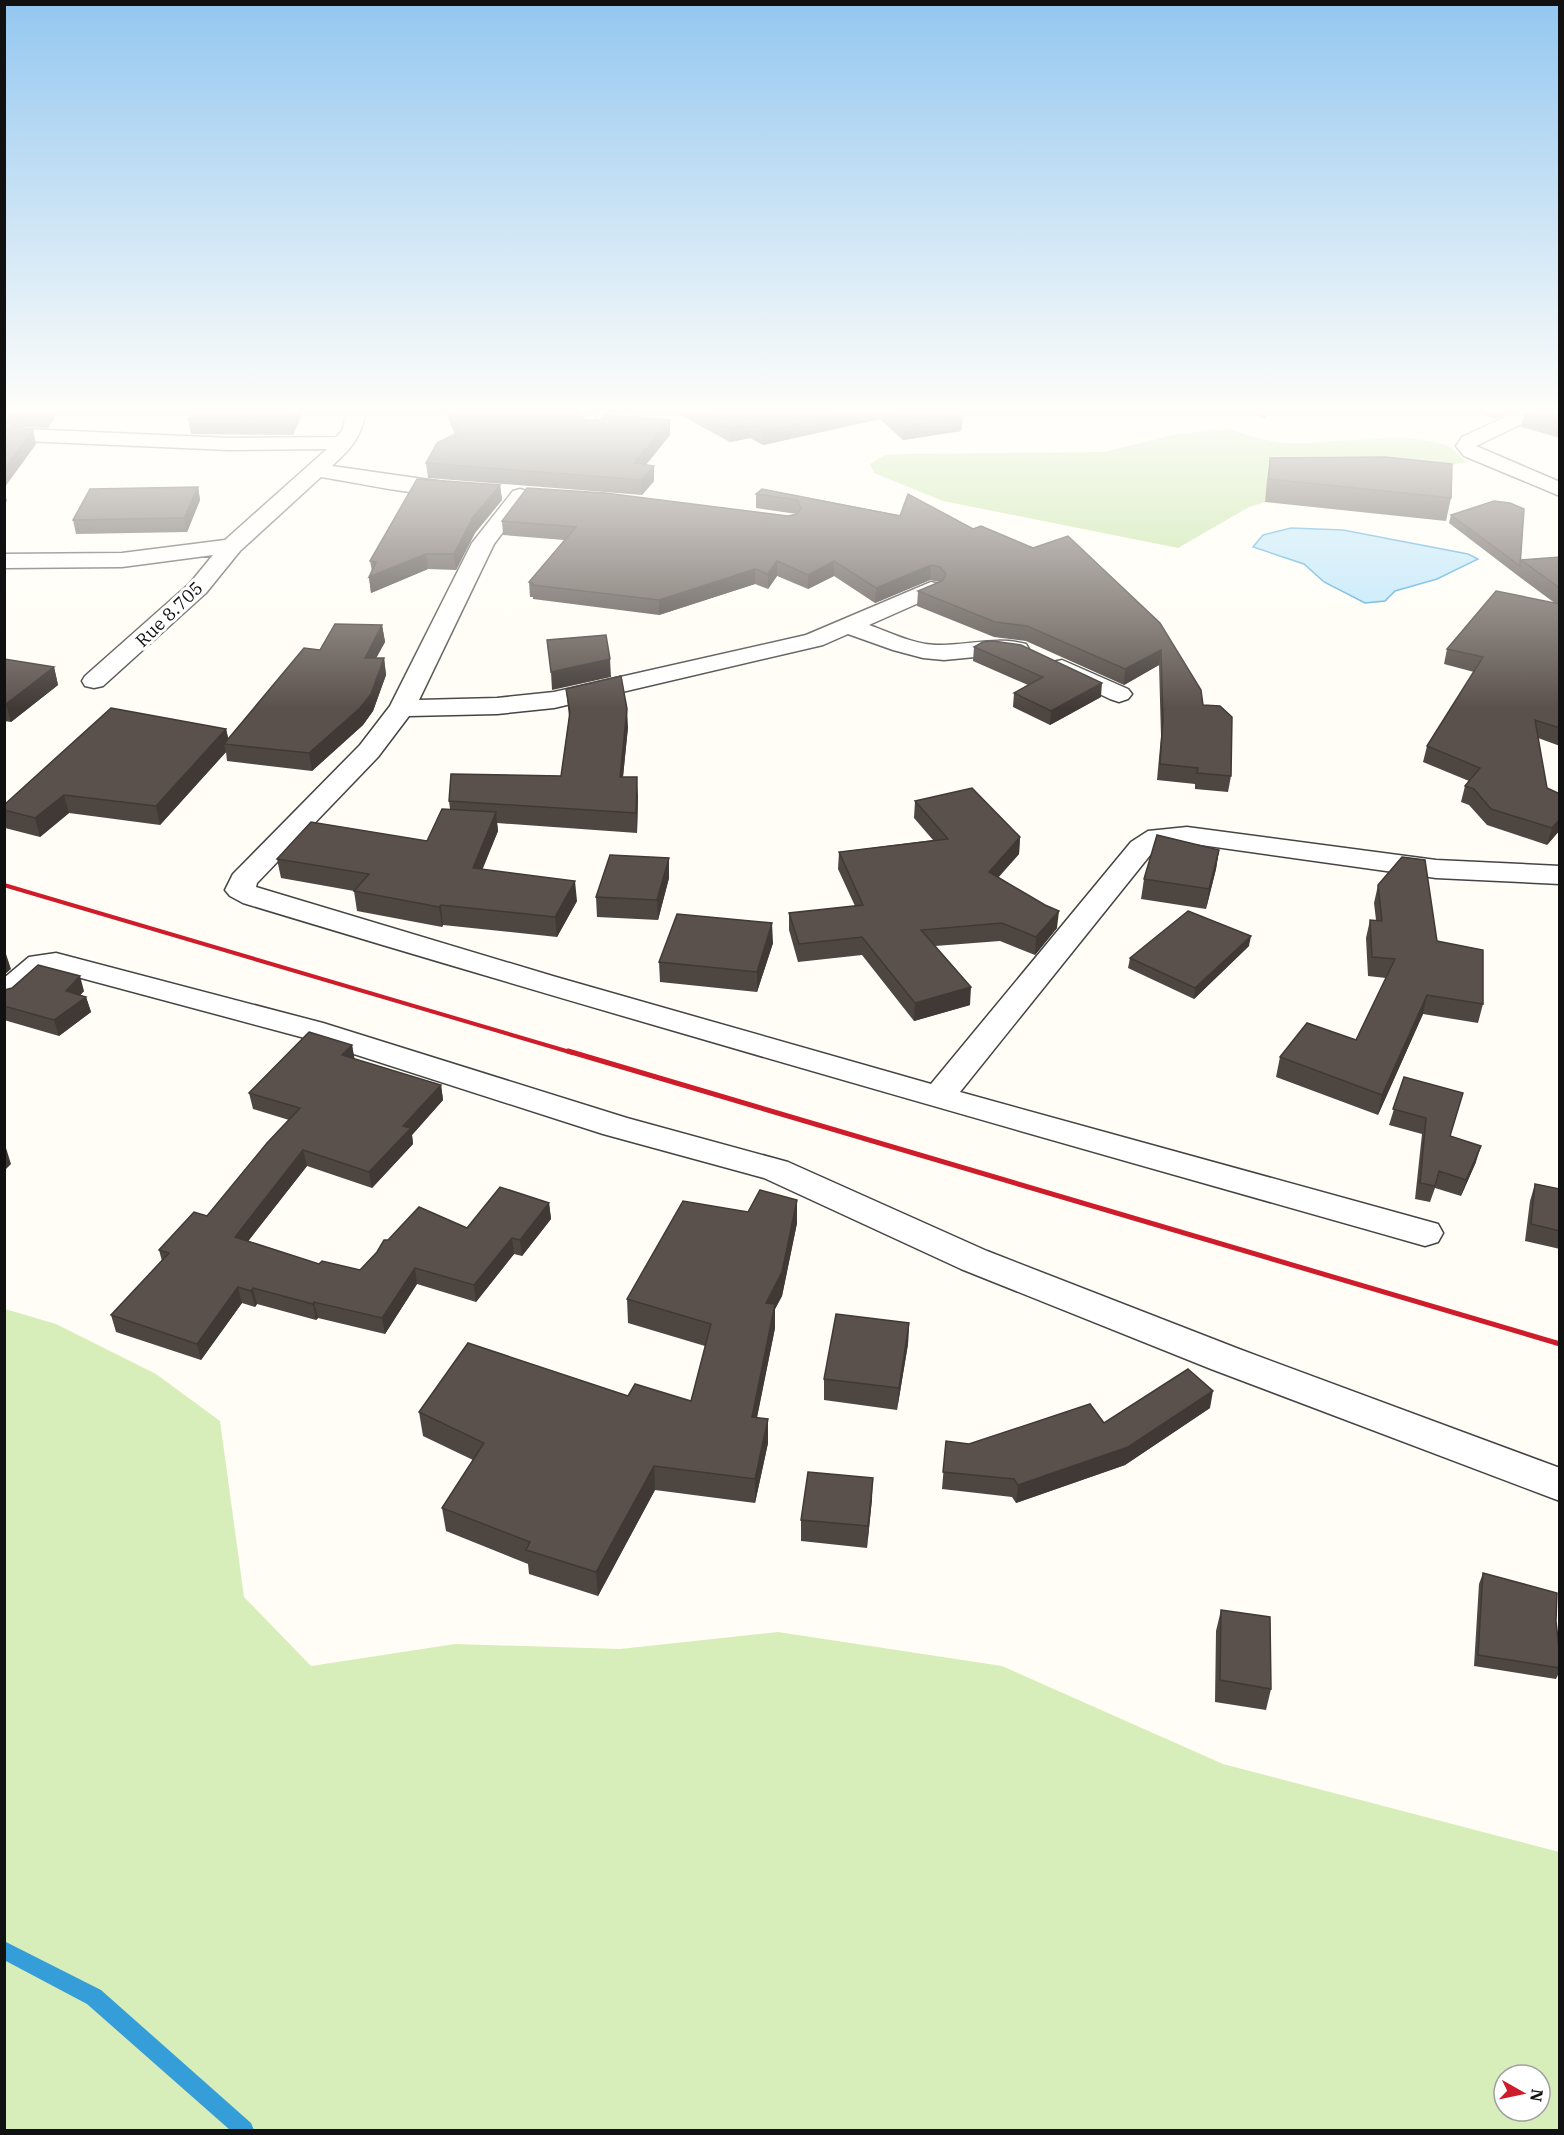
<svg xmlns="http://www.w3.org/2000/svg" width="1564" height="2135" font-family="'IBM Plex Serif',serif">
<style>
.green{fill:#d7eeba;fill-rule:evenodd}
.forest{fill:#bbe098}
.water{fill:#b5e3fb;stroke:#359dd8;stroke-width:1.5}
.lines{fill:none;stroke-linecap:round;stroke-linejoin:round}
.stream{fill:#359dd8;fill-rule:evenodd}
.minor-casing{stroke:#444;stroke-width:3}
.minor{fill:#fff;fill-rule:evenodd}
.rail-far1{stroke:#ce1c2b;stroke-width:4}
.rail{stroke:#ce1c2b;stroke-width:5}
.wall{fill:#4e4641}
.shaded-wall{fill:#403935}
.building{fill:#5b514c;stroke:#403935;stroke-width:1.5}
.labels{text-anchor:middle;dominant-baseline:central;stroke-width:6;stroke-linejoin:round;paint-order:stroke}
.far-street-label{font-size:18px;fill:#111;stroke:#fff}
</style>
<rect width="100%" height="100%" fill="#fffdf5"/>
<path class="green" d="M 5,1309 L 56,1324 L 156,1374 L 220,1421 L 244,1597 L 311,1666 L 455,1644 L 620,1649 L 778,1632 L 1002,1666 L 1223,1764 L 1559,1852 L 1559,2130 L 5,2130 ZM 1504,2075 L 1540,2075 L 1540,2111 L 1504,2111 Z"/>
<path class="forest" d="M 1227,429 C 1247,435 1268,442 1289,443 C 1332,444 1407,431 1446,445 C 1453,448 1461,457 1467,462 L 1284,496 L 1249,507 L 1178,548 L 943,501 L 874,473 L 870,464 L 885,455 L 908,454 L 1104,452 L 1177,434 Z"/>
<path class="water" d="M 1291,528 L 1343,530 L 1468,554 L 1478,559 L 1437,579 L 1395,591 L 1385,601 L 1365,603 L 1324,582 L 1304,564 L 1253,547 L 1263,535 Z"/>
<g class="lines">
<path class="stream" d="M 4,1941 L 101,1990 L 251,2123 L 254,2130 L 230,2130 L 87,2004 L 4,1960 Z"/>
<g class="minor-casing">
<path id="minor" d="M 346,410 L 366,410 C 362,436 351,449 332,466 L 465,485 L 469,489 L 465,493 C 435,501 355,482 321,477 L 240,551 L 206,593 L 103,686 L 94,688 L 85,686 L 82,681 L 85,676 L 190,583 L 213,555 L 122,567 L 4,568 L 4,554 L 122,553 L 225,540 L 327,449 L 229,450 L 25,441 L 18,439 L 15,435 L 18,431 L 25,429 L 229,438 L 337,437 L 343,429 Z
M 576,410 L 596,410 L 592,415 L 604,428 L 601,432 L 587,432 L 572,416 Z
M 1520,410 L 1545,410 L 1542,414 L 1476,446 L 1560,482 L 1560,496 L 1464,456 L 1456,446 L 1462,437 Z
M 520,489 L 527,491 L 531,495 L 494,544 L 419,700 L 497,698 L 554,692 L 806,635 L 931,582 L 939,584 L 943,589 L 939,594 L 869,625 C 891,633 913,644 936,645 C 966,646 996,636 1026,644 L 1029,649 L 1026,654 L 1017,656 L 996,655 L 944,660 L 923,658 L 893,650 L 848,634 L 823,645 L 554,708 L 497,714 L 409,716 L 378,757 L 257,883 L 256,887 L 556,977 L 931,1084 L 1131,842 L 1148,831 L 1187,827 L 1436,860 L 1560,866 L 1560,884 L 1436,878 L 1187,843 L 1165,845 L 1151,854 L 960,1092 L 1438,1224 L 1443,1233 L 1438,1242 L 1425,1246 C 1030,1134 636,1022 243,903 L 230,896 L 225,890 L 233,874 L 360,745 L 390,706 L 472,543 L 513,491 Z
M 1062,660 L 1128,689 L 1132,694 L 1128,699 L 1119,702 L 1110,699 L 1053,672 L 1050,667 L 1053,662 Z
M 56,953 L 323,1023 L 627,1118 L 788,1162 L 987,1251 L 1239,1349 L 1560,1468 L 1560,1501 L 1211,1369 L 961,1269 L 764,1178 L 603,1134 L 301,1037 L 55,971 L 49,972 L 15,1002 L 4,1004 L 4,978 L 29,957 Z"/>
</g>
<use href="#minor" class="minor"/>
<path class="rail-far1" d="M 4,885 L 573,1053"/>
<path class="rail" d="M 568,1051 L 1560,1344"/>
</g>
<path class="wall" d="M 4,410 L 60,410 L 48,428 L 24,427 L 20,428 L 36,444 L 4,488 Z
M 304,410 L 293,435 L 191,434 L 188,419 Z
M 444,410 L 568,410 L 586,420 L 670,420 L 670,435 L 646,465 L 654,481 L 642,495 L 428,478 L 426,463 L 455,434 Z
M 671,410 L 964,410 L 961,431 L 903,440 L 880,419 L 763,445 L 750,438 L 730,442 Z
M 1247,410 L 1269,410 L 1265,419 Z
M 1470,410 L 1515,410 L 1495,419 L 1470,411 Z
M 1560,410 L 1560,438 L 1521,427 L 1524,413 Z
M 1270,458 L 1451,498 L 1446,521 L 1265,502 L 1267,480 Z
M 500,485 L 502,500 L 475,533 L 456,570 L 428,569 L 371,593 L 369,577 L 372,571 L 370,561 Z
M 198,487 L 200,500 L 187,532 L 76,534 L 73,520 Z
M 762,489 L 973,529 L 1033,548 L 1068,536 L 1203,705 L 1231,776 L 1228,792 L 1195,789 L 1195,784 L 1157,780 L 1161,736 L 1159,665 L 1124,685 L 1026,641 L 994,637 L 917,606 L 918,591 L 939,582 L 930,580 L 875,603 L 834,576 L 808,589 L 777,576 L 768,589 L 755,584 L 659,615 L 533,599 L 533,597 L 530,597 L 529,582 L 564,540 L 503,535 L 502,521 L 788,516 L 797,514 L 756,508 L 756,494 Z
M 1451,515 L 1520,566 L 1517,575 L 1449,523 Z
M 1560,557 L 1560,746 L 1538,738 L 1547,788 L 1560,794 L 1560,830 L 1547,845 L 1487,825 L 1469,805 L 1461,802 L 1465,786 L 1469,781 L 1423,762 L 1427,746 L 1474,672 L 1444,664 L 1447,649 L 1556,604 L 1517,575 L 1521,560 Z
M 382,625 L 385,642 L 376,658 L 384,658 L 386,675 L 373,711 L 363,725 L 312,771 L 227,761 L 226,752 L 160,825 L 69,813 L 40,837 L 5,828 L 4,805 L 226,729 L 228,739 L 320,650 Z
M 974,647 L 1101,697 L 1050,725 L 1013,707 L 1014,693 L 1028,685 L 973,661 Z
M 4,659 L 54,667 L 58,685 L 11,722 L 4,721 Z
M 566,689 L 628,727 L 623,777 L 638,796 L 637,833 L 497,823 L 498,831 L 482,869 L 577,901 L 557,937 L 443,925 L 442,927 L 357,911 L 354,891 L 281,878 L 277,859 L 427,841 L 450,809 L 449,801 L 561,776 L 569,717 Z
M 915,801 L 1020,837 L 1019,854 L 998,878 L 1057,928 L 1035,955 L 1000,941 L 935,946 L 970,1005 L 914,1021 L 862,955 L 798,962 L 789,930 L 789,913 L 855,906 L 838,869 L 839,852 L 933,840 L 914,818 Z
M 1219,850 L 1216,869 L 1206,909 L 1141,899 L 1144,879 Z
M 669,858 L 669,878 L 658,920 L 597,917 L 596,897 Z
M 1378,885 L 1437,941 L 1483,1004 L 1478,1023 L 1423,1014 L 1378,1115 L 1276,1077 L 1280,1057 L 1356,1040 L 1386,978 L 1368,976 L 1366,938 L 1370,920 L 1376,920 L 1374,903 Z
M 773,943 L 757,992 L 660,982 L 659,962 Z
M 1249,946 L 1194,999 L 1128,968 L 1130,958 Z
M 4,990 L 84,991 L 80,995 L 86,997 L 91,1012 L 59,1036 L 4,1020 Z
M 352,1045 L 354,1059 L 441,1085 L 443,1100 L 412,1135 L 413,1144 L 372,1188 L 307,1166 L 248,1241 L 319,1264 L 360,1270 L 388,1240 L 467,1228 L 549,1203 L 551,1219 L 522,1256 L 514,1254 L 476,1302 L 417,1284 L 385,1334 L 318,1318 L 316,1320 L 257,1304 L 255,1307 L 242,1303 L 201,1360 L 116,1332 L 111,1315 L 162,1261 L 159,1250 L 207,1216 L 289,1120 L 253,1109 L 249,1093 Z
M 1404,1077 L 1450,1137 L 1476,1162 L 1461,1196 L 1435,1188 L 1430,1202 L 1415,1199 L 1422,1134 L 1389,1125 Z
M 1535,1184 L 1560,1189 L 1560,1249 L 1525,1241 L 1530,1201 Z
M 797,1200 L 797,1223 L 782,1296 L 775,1309 L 775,1328 L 757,1418 L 768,1443 L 755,1503 L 655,1490 L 598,1596 L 529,1574 L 528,1564 L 446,1531 L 442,1508 L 473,1460 L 423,1436 L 419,1412 L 628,1396 L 691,1401 L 705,1346 L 628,1323 L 627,1299 L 748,1212 Z
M 909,1323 L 908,1344 L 897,1410 L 824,1400 L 824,1379 Z
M 1210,1408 L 1125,1465 L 1016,1503 L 1012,1497 L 942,1489 L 946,1441 L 969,1444 Z
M 872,1499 L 867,1548 L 801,1541 L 801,1520 Z
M 1483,1573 L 1556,1621 L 1560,1657 L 1560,1671 L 1556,1679 L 1474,1666 L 1479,1584 Z
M 1221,1610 L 1271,1689 L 1266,1710 L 1215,1702 L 1216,1631 Z"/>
<path class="shaded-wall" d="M 47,410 L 60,410 L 48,428 L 44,414 Z
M 295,410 L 304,410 L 293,435 L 291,420 Z
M 860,410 L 880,410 L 880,419 L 763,445 L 763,431 Z
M 964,410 L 961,431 L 903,440 L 904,426 Z
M 1266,410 L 1269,410 L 1265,419 Z
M 1497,410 L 1515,410 L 1495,419 Z
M 21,413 L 24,427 L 17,429 L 13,434 L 10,420 L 14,415 Z
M 670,420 L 670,435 L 635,478 L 634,463 Z
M 750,424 L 750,438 L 730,442 L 730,428 Z
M 33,430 L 36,444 L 4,488 L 4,469 Z
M 654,466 L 654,481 L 642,495 L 641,480 Z
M 500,485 L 502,500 L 475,533 L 456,570 L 454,554 L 473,517 Z
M 198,487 L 200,500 L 187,532 L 184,518 Z
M 4,492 L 7,501 L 4,505 Z
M 426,554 L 428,569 L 371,593 L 369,577 Z
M 777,561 L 777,576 L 768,589 L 768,574 Z
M 834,561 L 834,576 L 808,589 L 808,575 Z
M 931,565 L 930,580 L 875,603 L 876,588 Z
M 755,569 L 755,584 L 659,615 L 659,600 Z
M 382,625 L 385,642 L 367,675 L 365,658 Z
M 1161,650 L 1159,665 L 1124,685 L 1125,669 Z
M 384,658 L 386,675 L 373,711 L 363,725 L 312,771 L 309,753 Z
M 610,659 L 611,677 L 552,690 L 551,672 Z
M 54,667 L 58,685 L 11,722 L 6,704 Z
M 1102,683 L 1101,697 L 1050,725 L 1051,711 Z
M 627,709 L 628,727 L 621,796 L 620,777 Z
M 226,729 L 230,745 L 224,744 L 226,752 L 160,825 L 156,806 Z
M 637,777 L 638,796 L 637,833 L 636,813 Z
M 64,795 L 69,813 L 40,837 L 35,818 Z
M 496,812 L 498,831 L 475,888 L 473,868 Z
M 1560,819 L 1560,830 L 1547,845 L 1552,828 Z
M 1020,837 L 1019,854 L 987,889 L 989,872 Z
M 1219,850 L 1216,869 L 1206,909 L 1209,889 Z
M 669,858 L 669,878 L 658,920 L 657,900 Z
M 575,881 L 577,901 L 557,937 L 555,917 Z
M 441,905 L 443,925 L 442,927 L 439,907 Z
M 1059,911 L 1057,928 L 1035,955 L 1036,937 Z
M 772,923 L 773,943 L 757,992 L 757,972 Z
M 1251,936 L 1249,946 L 1194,999 L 1195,988 Z
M 6,954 L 11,969 L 4,975 L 4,956 Z
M 80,976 L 84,991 L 70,1007 L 66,991 Z
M 971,987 L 970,1005 L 914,1021 L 915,1003 Z
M 1427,995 L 1423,1014 L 1378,1115 L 1382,1095 Z
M 86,997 L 91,1012 L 59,1036 L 54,1020 Z
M 352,1045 L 355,1061 L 342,1055 Z
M 441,1085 L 443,1100 L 412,1135 L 413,1144 L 372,1188 L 369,1172 L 403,1126 Z
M 1481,1146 L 1476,1162 L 1461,1196 L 1466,1180 Z
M 6,1148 L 11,1164 L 4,1171 L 4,1149 Z
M 303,1150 L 307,1166 L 239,1253 L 235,1237 Z
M 797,1200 L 797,1223 L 782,1296 L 775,1309 L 775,1328 L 752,1441 L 752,1417 L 766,1303 Z
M 549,1203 L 551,1219 L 522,1256 L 520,1240 Z
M 512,1238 L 514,1254 L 476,1302 L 474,1285 Z
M 415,1268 L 417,1284 L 385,1334 L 382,1318 Z
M 238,1287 L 242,1303 L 201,1360 L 197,1344 Z
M 253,1288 L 257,1304 L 255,1307 L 251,1291 Z
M 314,1302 L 318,1318 L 316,1320 L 313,1304 Z
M 909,1323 L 908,1344 L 897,1410 L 899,1388 Z
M 1213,1391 L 1210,1408 L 1125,1465 L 1016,1503 L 1018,1485 Z
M 768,1419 L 768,1443 L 755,1503 L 755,1479 Z
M 654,1466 L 655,1490 L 598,1596 L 596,1572 Z
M 873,1478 L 872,1499 L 867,1548 L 868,1526 Z"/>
<path class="building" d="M 4,410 L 47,410 L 44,414 L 21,413 L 14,415 L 10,420 L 14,427 L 33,430 L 4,469 Z
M 198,410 L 295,410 L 291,420 L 188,419 Z
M 448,410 L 568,410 L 577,411 L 586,420 L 600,420 L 605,414 L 670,420 L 634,463 L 654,466 L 641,480 L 426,463 L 437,443 L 459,432 Z
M 697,410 L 860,410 L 763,431 L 750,424 L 730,428 Z
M 886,410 L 963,410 L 962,417 L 904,426 Z
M 1531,410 L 1560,410 L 1560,424 L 1524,413 Z
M 1385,457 L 1452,464 L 1451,498 L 1269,479 L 1270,458 Z
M 417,479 L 500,485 L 473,517 L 454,554 L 426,554 L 369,577 L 376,562 L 370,561 Z
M 198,487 L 184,518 L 73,520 L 90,489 Z
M 527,488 L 605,493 L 788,516 L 797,514 L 801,508 L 797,500 L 756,494 L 762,489 L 900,516 L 908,494 L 973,529 L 981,526 L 1033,548 L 1068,536 L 1160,623 L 1201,690 L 1203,705 L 1220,706 L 1232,717 L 1231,776 L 1197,773 L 1198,768 L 1160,764 L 1163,720 L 1161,650 L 1125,669 L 1027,626 L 995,622 L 918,591 L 942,581 L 946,574 L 940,567 L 931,565 L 876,588 L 834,561 L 808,575 L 777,561 L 768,574 L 755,569 L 659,600 L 532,585 L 533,583 L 529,582 L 576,527 L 502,521 Z
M 1494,501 L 1510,503 L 1524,509 L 1520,566 L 1451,515 Z
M 1560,557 L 1560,588 L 1521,560 Z
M 1496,591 L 1560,604 L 1560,728 L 1535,720 L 1547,788 L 1560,794 L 1560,819 L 1552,828 L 1491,809 L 1474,789 L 1465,786 L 1480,768 L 1427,746 L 1483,657 L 1447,649 Z
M 335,624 L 382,625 L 365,658 L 384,658 L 371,694 L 360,708 L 309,753 L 224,744 L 304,648 L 320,650 Z
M 606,635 L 610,659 L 551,672 L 547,640 Z
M 993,641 L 1021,645 L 1102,683 L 1051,711 L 1014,693 L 1043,677 L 974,647 L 983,642 Z
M 4,659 L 54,667 L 6,704 L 4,704 Z
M 621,676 L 627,709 L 620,777 L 637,777 L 636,813 L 449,801 L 451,774 L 561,776 L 570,712 L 566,689 Z
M 111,708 L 226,729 L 156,806 L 64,795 L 35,818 L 4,810 L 4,805 Z
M 972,788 L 1020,837 L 989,872 L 1045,905 L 1059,911 L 1036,937 L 1002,923 L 921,930 L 971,987 L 915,1003 L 862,937 L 799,944 L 789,913 L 863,905 L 839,852 L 948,839 L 915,801 Z
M 442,809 L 496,812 L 473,868 L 575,881 L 555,917 L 441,905 L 439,907 L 354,891 L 369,874 L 277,859 L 311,822 L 427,841 Z
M 1157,835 L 1219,850 L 1209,889 L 1144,879 Z
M 610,855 L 669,858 L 657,900 L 596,897 Z
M 1402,857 L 1425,860 L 1437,941 L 1483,950 L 1483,1004 L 1427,995 L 1382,1095 L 1280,1057 L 1307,1023 L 1356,1040 L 1395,959 L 1372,957 L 1370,920 L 1382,921 L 1378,885 Z
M 1188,911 L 1251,936 L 1195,988 L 1130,958 Z
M 677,914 L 772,923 L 757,972 L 659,962 Z
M 38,965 L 80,976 L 66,991 L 86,997 L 54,1020 L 4,1006 L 4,990 L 12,988 Z
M 309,1032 L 352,1045 L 342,1055 L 441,1085 L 403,1126 L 411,1128 L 369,1172 L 303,1150 L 235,1237 L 319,1264 L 322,1261 L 360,1270 L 377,1252 L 384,1240 L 388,1240 L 419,1207 L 467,1228 L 500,1187 L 549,1203 L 520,1240 L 512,1238 L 474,1285 L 415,1268 L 382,1318 L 314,1302 L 313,1304 L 253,1288 L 251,1291 L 238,1287 L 197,1344 L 111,1315 L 169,1253 L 159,1250 L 194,1212 L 207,1216 L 267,1143 L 300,1108 L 249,1093 Z
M 1404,1077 L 1463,1093 L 1450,1136 L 1481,1146 L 1466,1180 L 1439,1171 L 1435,1186 L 1420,1183 L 1426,1118 L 1393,1109 Z
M 1535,1184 L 1560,1189 L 1560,1231 L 1531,1224 Z
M 760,1190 L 797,1200 L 782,1272 L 766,1303 L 775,1304 L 752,1417 L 768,1419 L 755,1479 L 654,1466 L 596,1572 L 526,1550 L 530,1542 L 442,1508 L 484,1443 L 419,1412 L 468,1343 L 628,1396 L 635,1384 L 691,1401 L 711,1324 L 627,1299 L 683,1201 L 748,1212 Z
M 836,1314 L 909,1323 L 899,1388 L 824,1379 Z
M 1188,1369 L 1213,1391 L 1128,1447 L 1018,1485 L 1014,1479 L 943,1472 L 946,1441 L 969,1444 L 1090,1404 L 1104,1423 Z
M 808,1472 L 873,1478 L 868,1526 L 801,1520 Z
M 1483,1573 L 1557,1593 L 1556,1621 L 1560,1657 L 1560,1668 L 1478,1655 Z
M 1221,1610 L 1270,1617 L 1271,1689 L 1220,1680 Z"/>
<linearGradient id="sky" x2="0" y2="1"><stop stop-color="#93c7f0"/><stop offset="0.58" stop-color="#fffefa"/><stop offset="1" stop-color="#fffefa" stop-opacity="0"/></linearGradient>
<rect width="1564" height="709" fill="url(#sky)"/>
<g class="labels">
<g class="far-street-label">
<text transform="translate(169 614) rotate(-44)">Rue 8.705</text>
</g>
</g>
<rect width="1564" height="2135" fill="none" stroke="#111111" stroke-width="12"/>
<g transform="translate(1522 2093) rotate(99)"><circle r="28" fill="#ffffff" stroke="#a0a0a0" stroke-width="1.5"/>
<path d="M0-4.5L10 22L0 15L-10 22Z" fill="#ce1c2b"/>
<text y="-9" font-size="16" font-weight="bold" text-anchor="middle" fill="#111111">N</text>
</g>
</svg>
